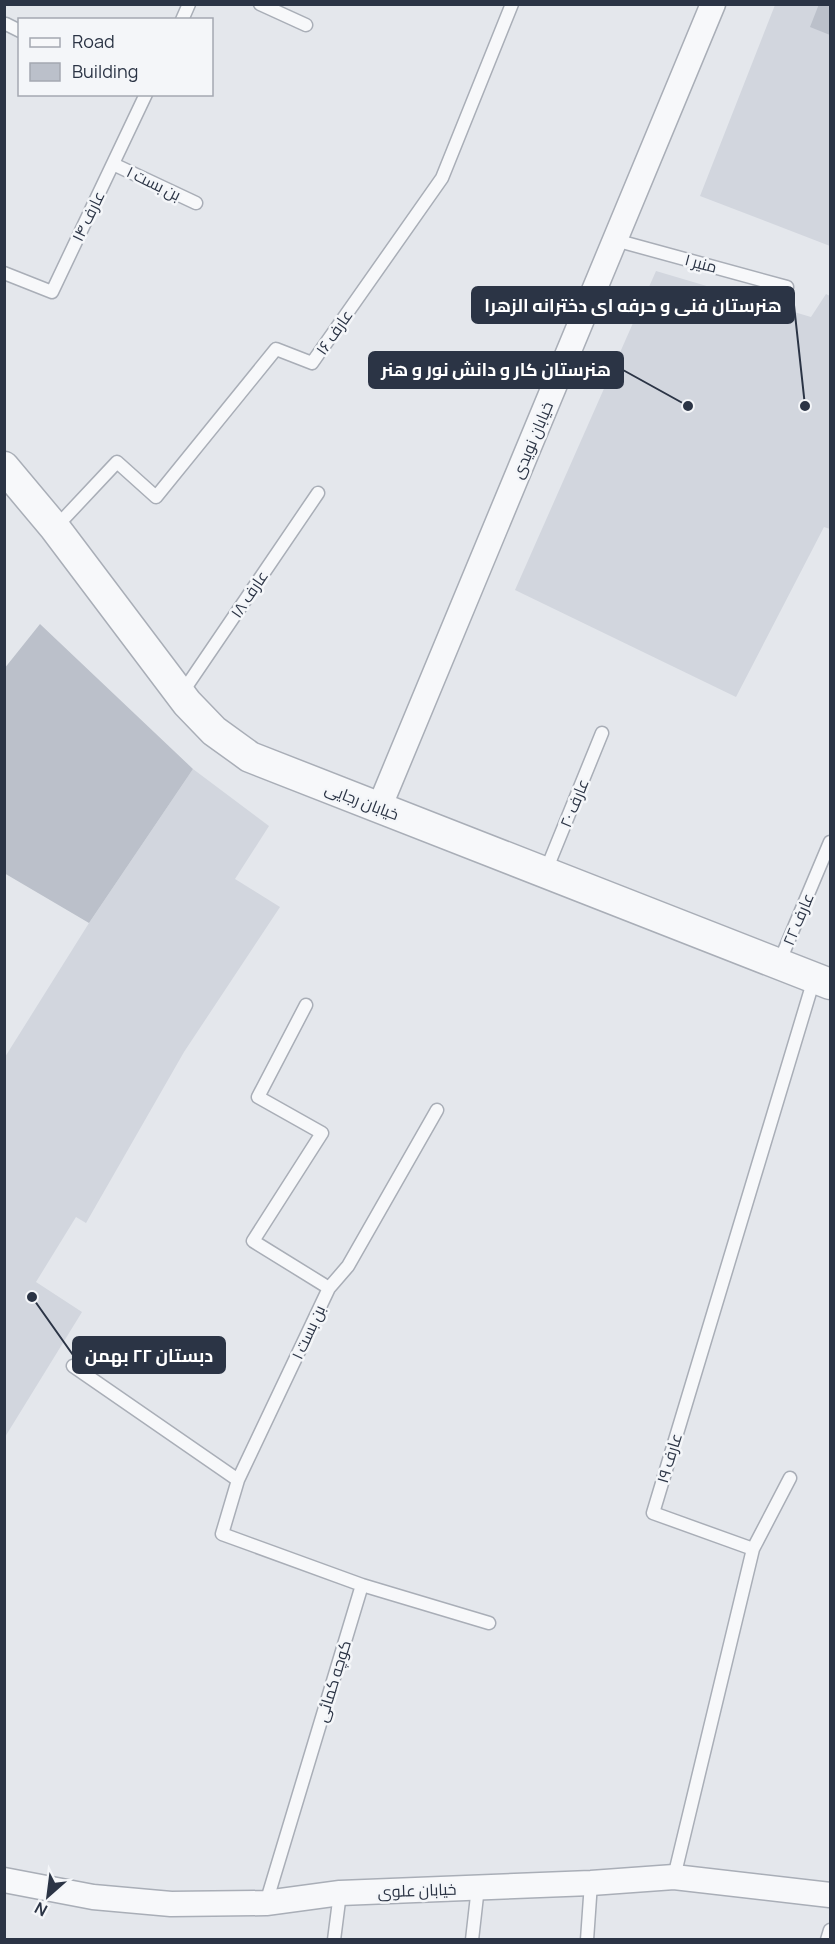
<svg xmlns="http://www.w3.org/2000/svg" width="835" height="1944" font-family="Manrope,Cairo,sans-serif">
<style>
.built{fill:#d2d6de}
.building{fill:#bbc0ca}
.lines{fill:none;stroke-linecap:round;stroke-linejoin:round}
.service-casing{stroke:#a9aeb7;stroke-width:15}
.minor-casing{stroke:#a9aeb7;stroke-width:27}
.tertiary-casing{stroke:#a9aeb7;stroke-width:33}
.service{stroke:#f7f8fa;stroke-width:12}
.minor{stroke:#f7f8fa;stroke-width:24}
.tertiary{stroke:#f7f8fa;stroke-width:30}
.labels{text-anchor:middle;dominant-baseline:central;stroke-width:5;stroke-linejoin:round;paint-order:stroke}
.street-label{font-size:16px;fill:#2b3445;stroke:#f4f6f9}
.leader{fill:none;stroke:#2b3445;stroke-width:2}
.callout-dot{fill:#2b3445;stroke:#f4f6f9;stroke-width:2}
.callout{fill:#2b3445;stroke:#2b3445;stroke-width:2}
.callout-label{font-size:18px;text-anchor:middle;font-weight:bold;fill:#fff}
</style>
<rect width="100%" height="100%" fill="#e4e7ec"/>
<path class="built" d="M 775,5 L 830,5 L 830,246 L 700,196 Z
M 656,271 L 811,317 L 826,294 L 830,296 L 830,529 L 824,527 L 736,697 L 515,590 Z
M 193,769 L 269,826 L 235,879 L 280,907 L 184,1052 L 86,1223 L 76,1217 L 36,1282 L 82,1312 L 5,1437 L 5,1057 L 89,923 Z"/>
<path class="building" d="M 819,4 L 830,4 L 830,35 L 810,27 Z
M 40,624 L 193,769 L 89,923 L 4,873 L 4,669 Z"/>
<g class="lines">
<g class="service-casing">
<path id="service" d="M 260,4 L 306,25
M 182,20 L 189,4
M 6,24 L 20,31
M 113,164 L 196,203
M 615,240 L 787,287
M 4,273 L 52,292 L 146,94
M 56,527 L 117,462 L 156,497 L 276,349 L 312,363 L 442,178 L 512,4
M 182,693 L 318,493
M 545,873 L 602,733
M 779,963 L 830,842
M 306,1005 L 258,1097 L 322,1133 L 253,1241 L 329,1288 L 238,1480 L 222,1534 L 362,1585
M 329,1288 L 348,1266 L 437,1110
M 73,1366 L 238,1480
M 753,1549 L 653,1513 L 814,979
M 674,1877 L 753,1549 L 790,1478
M 266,1903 L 362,1585 L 489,1623
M 334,1940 L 340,1893
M 472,1940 L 478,1887
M 587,1940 L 591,1883
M 827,1940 L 830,1930"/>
</g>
<g class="minor-casing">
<path id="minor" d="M 379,808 L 713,4
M 4,1880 L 93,1897 L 171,1904 L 266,1903 L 340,1893 L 591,1883 L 674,1877 L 830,1895"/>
</g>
<g class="tertiary-casing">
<path id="tertiary" d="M 4,467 L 55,528 L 187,703 L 214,731 L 250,757 L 830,984"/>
</g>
<use href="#service" class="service"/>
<use href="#minor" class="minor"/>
<use href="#tertiary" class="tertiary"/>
</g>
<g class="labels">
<g class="street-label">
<text transform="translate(154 183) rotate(26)">بن بست ۱</text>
<text transform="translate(88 216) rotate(-64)">عارف ۱۴</text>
<text transform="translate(701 263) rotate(15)">منیر ۱</text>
<text transform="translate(334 332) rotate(-55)">عارف ۱۶</text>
<text transform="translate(532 440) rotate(-67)">خیابان نویدی</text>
<text transform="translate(249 594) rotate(-56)">عارف ۱۸</text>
<text transform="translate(362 801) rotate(21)">خیابان رجایی</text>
<text transform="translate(574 803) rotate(-68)">عارف ۲۰</text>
<text transform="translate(798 919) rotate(-67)">عارف ۲۲</text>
<text transform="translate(308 1332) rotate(-65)">بن بست ۱</text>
<text transform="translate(669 1458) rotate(-73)">عارف ۱۹</text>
<text transform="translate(333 1681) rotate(-73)">کوچه کمائی</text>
<text transform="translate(417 1890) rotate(-2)">خیابان علوی</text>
</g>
</g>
<path class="leader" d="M805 406L794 305M688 406L623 370M32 1297L73 1355"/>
<g class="callout-dot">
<circle cx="805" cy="406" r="6"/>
<circle cx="688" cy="406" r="6"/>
<circle cx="32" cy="1297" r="6"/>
</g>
<g class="callout">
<rect x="472" y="287" width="322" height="36" rx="6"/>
<rect x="369" y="352" width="254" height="36" rx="6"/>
<rect x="73" y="1337" width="152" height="36" rx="6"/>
</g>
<g class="callout-label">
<text x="633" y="312">هنرستان فنی و حرفه ای دخترانه الزهرا</text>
<text x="496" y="376">هنرستان کار و دانش نور و هنر</text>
<text x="149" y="1362">دبستان ۲۲ بهمن</text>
</g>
<rect width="835" height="1944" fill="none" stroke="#2b3445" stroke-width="12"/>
<rect x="18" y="18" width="195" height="78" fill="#f4f6f9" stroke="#a4a8b1" stroke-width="1.5"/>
<rect x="30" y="38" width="30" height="9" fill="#f7f8fa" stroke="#a4a8b1" stroke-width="1.5"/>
<text x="72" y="48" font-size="18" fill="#2b3445">Road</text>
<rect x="30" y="63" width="30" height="18" fill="#bbc0ca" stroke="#a4a8b1" stroke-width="1.5"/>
<text x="72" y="78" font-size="18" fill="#2b3445">Building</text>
<g transform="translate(48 1896) rotate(208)" stroke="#f4f6f9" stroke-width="4.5" paint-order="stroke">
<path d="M0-4.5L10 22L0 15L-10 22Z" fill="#2b3445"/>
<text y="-9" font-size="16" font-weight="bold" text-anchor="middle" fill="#2b3445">N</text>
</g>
</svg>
